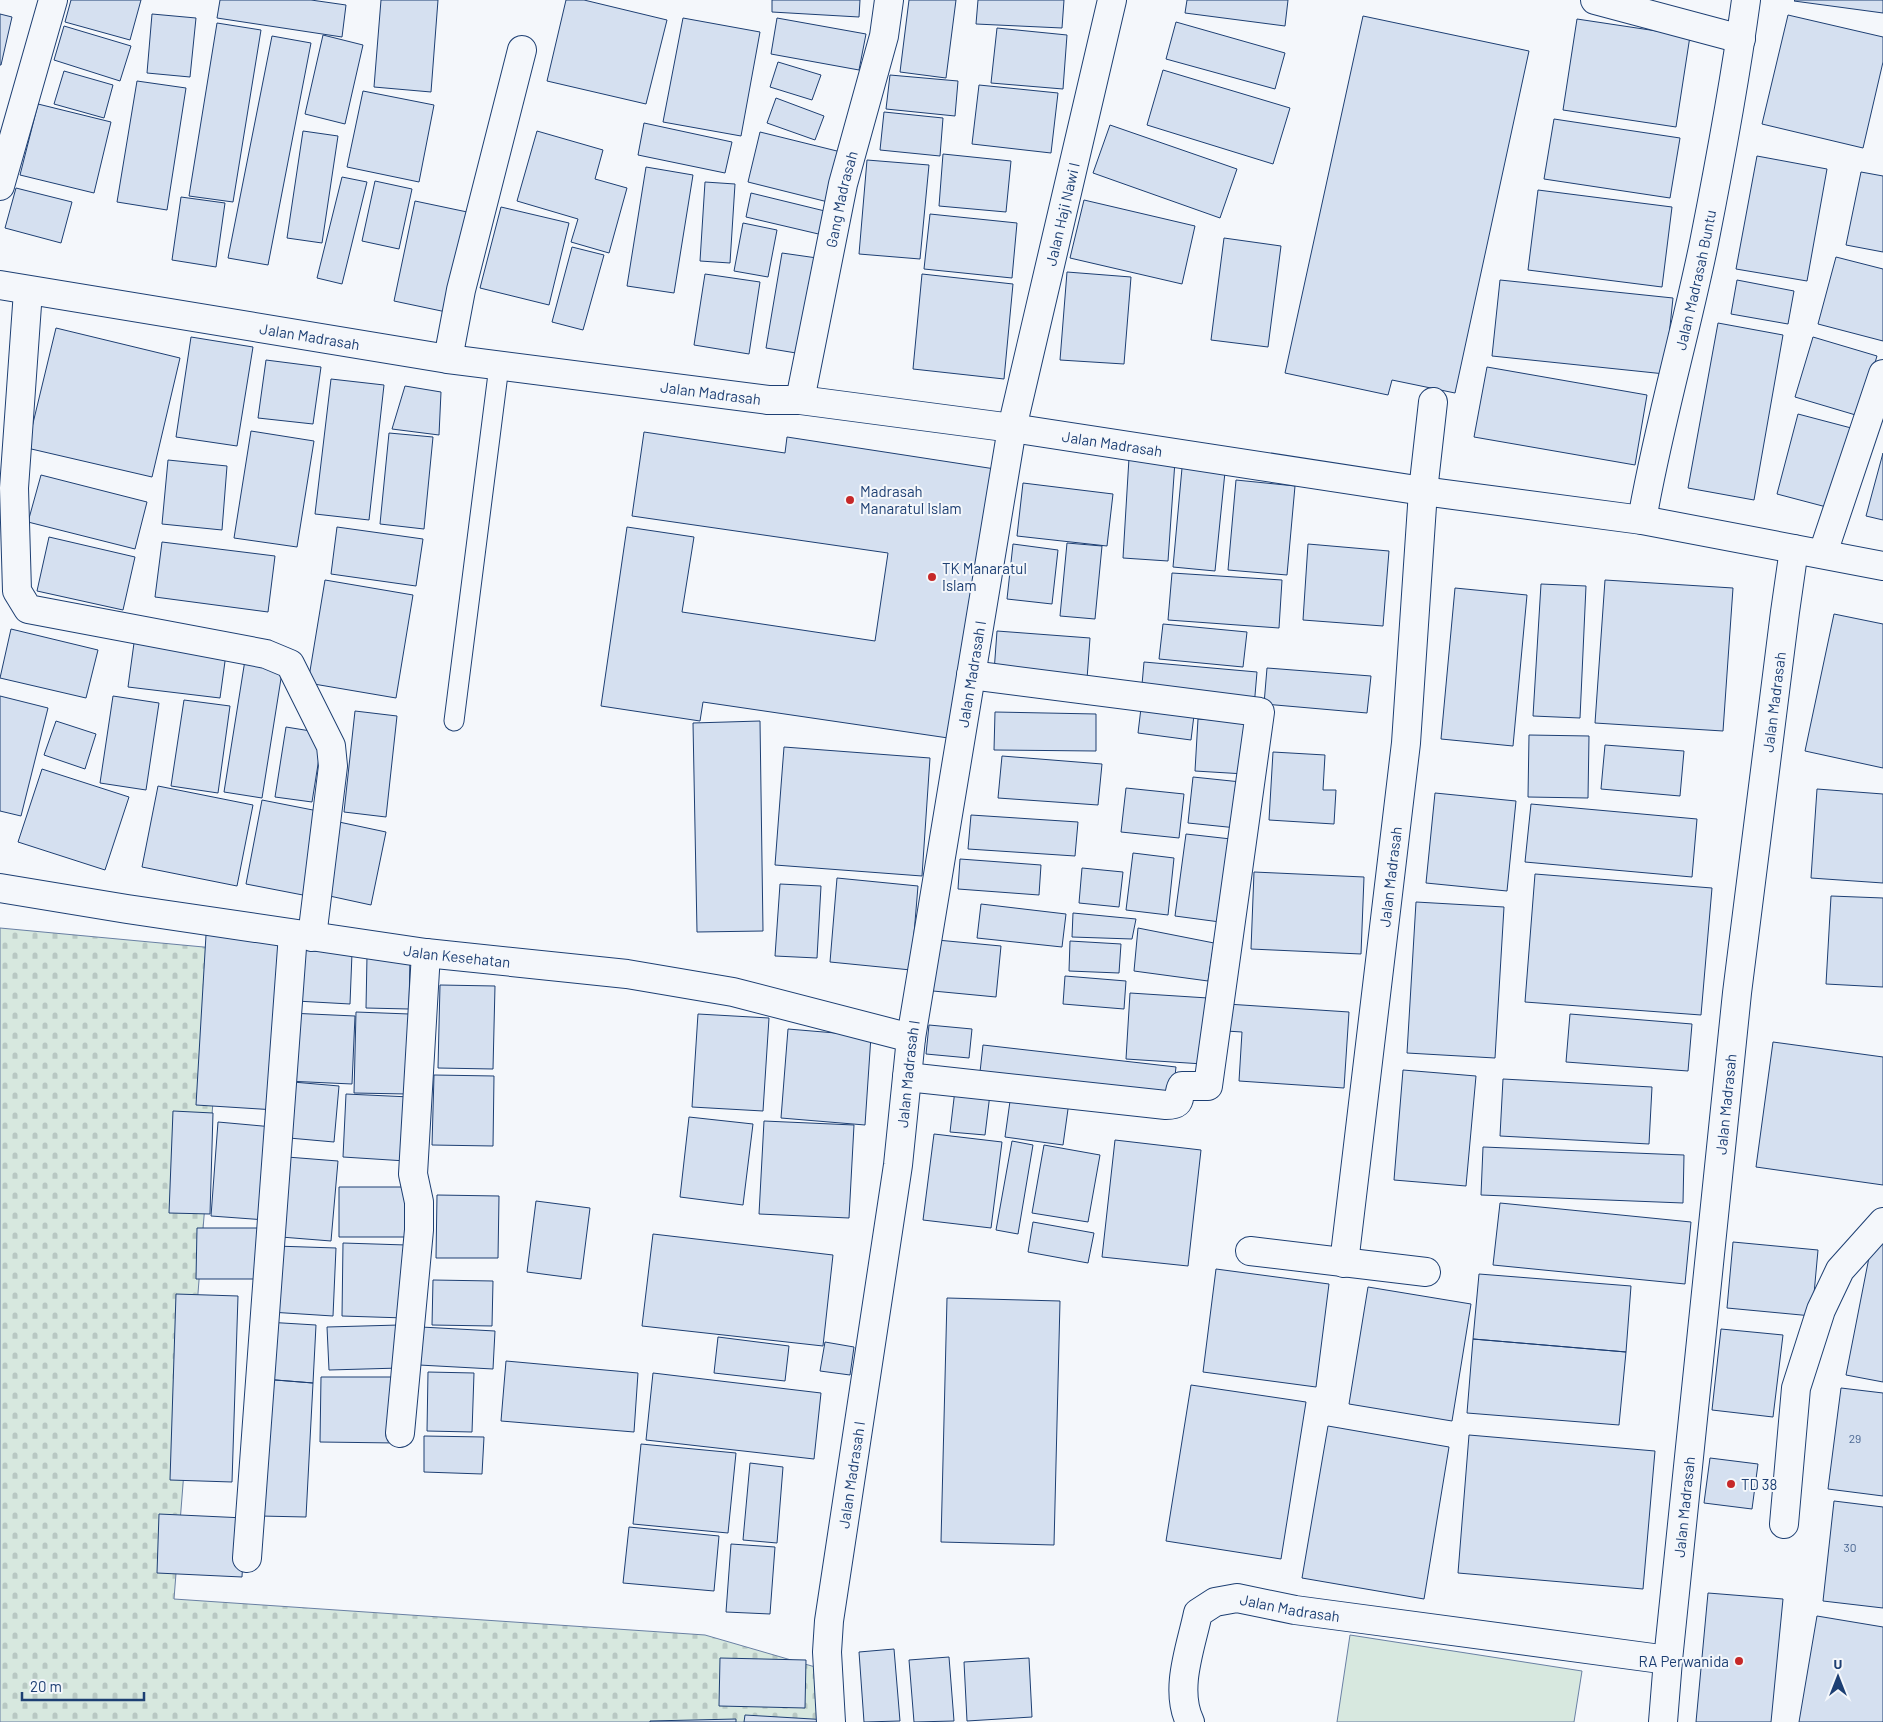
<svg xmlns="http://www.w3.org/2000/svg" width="1883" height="1722" font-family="Barlow,sans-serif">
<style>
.cemetery{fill:url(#cemetery-stones);stroke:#687fa3}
.pitch{fill:#d7e8df;stroke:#687fa3}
.building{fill:#d5e0f0;stroke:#1d3f73}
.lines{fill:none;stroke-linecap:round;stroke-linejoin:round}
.lane-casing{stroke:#1d3f73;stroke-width:21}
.street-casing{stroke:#1d3f73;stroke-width:30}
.lane{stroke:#f4f7fb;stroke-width:19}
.street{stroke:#f4f7fb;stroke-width:28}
.poi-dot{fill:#c62828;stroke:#f4f7fb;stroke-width:2}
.labels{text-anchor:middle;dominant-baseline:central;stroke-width:4;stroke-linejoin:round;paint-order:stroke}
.number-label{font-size:12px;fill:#4b6792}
.street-label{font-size:15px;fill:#1d3f73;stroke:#f4f7fb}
.poi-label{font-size:15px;fill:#1d3f73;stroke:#f4f7fb;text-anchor:start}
</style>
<defs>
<pattern id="cemetery-stones" width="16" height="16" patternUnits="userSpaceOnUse" patternTransform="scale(1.25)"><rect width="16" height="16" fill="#d7e8df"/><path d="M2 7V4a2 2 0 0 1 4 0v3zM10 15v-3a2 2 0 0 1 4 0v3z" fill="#b8c8c3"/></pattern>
</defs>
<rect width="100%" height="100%" fill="#f4f7fb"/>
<path class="cemetery" d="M 0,928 L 225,949 L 174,1599 L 705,1635 L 829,1671 L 835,1722 L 0,1722 Z"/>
<path class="pitch" d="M 1350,1635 L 1582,1671 L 1574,1722 L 1337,1722 Z"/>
<path class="building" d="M 71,0 L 141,0 L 130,40 L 65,22 Z
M 220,0 L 311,0 L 346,5 L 342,37 L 217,18 Z
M 381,0 L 438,0 L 431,92 L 374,87 Z
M 566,0 L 584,0 L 667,20 L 646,104 L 547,81 Z
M 772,0 L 860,0 L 859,17 L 772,12 Z
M 909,0 L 956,0 L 946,78 L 900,72 Z
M 978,0 L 1064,0 L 1062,28 L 976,24 Z
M 1187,0 L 1288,0 L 1285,26 L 1185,13 Z
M 1795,0 L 1883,0 L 1883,13 L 1794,1 Z
M 0,14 L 12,17 L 1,65 L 0,65 Z
M 152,14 L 196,18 L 190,77 L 147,73 Z
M 1788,15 L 1883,37 L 1883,62 L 1863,148 L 1762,124 Z
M 1363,16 L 1529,51 L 1455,393 L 1392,380 L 1388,395 L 1285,373 Z
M 683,18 L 760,32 L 741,136 L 663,122 Z
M 777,18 L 866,34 L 859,70 L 771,54 Z
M 1577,19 L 1690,36 L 1676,127 L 1563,110 Z
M 1176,22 L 1285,53 L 1275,89 L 1166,59 Z
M 217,23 L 261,30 L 233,202 L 189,196 Z
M 64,26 L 131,46 L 120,81 L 54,60 Z
M 997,28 L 1067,35 L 1063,89 L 991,83 Z
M 323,35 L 363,45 L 345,124 L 305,114 Z
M 272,36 L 311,43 L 268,265 L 228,258 Z
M 778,62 L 821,75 L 812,100 L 770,87 Z
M 1163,70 L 1290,108 L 1273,164 L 1147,125 Z
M 64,71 L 113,85 L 104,118 L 54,104 Z
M 890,75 L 958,81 L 955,116 L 886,109 Z
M 137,81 L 186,88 L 167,210 L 117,202 Z
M 979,85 L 1058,93 L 1051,153 L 972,144 Z
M 363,91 L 434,105 L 419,182 L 347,167 Z
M 776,98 L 824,116 L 815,140 L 767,123 Z
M 38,104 L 111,122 L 94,193 L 20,175 Z
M 884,112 L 943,118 L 940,156 L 880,150 Z
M 1554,119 L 1680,138 L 1670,198 L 1544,179 Z
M 644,123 L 732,142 L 725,173 L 638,155 Z
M 1110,125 L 1237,169 L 1220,218 L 1093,173 Z
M 303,131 L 338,136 L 322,243 L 287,238 Z
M 537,131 L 603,150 L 595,179 L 627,188 L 609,253 L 571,242 L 578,219 L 517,201 Z
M 760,132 L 841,152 L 828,202 L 748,182 Z
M 943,154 L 1011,161 L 1006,212 L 939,206 Z
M 1757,156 L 1827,169 L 1807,281 L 1736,269 Z
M 867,160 L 929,165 L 920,259 L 859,254 Z
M 646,167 L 693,175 L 674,293 L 627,286 Z
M 1861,172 L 1883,176 L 1883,252 L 1846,245 Z
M 342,177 L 367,182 L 342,284 L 317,278 Z
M 375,181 L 412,189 L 399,249 L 362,241 Z
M 705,182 L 735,184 L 730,263 L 700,261 Z
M 16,188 L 72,202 L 61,243 L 5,228 Z
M 1538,190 L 1672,207 L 1662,287 L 1528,270 Z
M 751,193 L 833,213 L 827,236 L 746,217 Z
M 181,197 L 225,203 L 216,267 L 172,260 Z
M 1084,200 L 1195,226 L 1182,284 L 1070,258 Z
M 415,201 L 472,213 L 451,313 L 394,301 Z
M 501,207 L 569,223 L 549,305 L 480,288 Z
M 930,214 L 1017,223 L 1012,278 L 924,269 Z
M 743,223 L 777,230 L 768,277 L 734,271 Z
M 1224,238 L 1281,246 L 1268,347 L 1211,340 Z
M 572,247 L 604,255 L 583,330 L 552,322 Z
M 782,253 L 824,259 L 808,355 L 766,348 Z
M 1836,257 L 1883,269 L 1883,341 L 1818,324 Z
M 1067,272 L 1131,277 L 1124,364 L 1060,360 Z
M 705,274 L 760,282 L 749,354 L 694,345 Z
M 922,274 L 1013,284 L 1004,379 L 913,369 Z
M 1500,280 L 1673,298 L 1665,374 L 1492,356 Z
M 1737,280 L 1794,291 L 1788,324 L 1731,314 Z
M 1718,323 L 1783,335 L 1754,500 L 1688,488 Z
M 56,328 L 180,358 L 152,477 L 27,448 Z
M 191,337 L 253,347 L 237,446 L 176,437 Z
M 1813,337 L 1877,356 L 1859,416 L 1795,397 Z
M 266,360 L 321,367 L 313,424 L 258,418 Z
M 1487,367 L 1647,395 L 1635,465 L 1474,437 Z
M 331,379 L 384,385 L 369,520 L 315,514 Z
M 405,386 L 441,392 L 439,435 L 392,429 Z
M 1798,414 L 1855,429 L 1834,509 L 1777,494 Z
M 251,431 L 314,441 L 297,547 L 234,538 Z
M 644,432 L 785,453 L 787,437 L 995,469 L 955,739 L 703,702 L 700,721 L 601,706 L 627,527 L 694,537 L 682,612 L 875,641 L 888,553 L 632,516 Z
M 389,433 L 433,437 L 424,529 L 380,524 Z
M 1883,453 L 1883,520 L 1866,516 Z
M 1129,458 L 1175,461 L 1168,561 L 1123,558 Z
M 168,460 L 227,466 L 222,530 L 162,524 Z
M 1182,468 L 1225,472 L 1215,571 L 1173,567 Z
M 41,475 L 147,502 L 135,549 L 28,522 Z
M 1236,480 L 1295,486 L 1287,575 L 1228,570 Z
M 1023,483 L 1113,494 L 1107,546 L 1017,536 Z
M 337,527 L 423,539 L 416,586 L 331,574 Z
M 49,537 L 135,557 L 123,610 L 37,591 Z
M 162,542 L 275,556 L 268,612 L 155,597 Z
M 1067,543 L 1102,546 L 1095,619 L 1060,616 Z
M 1013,544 L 1058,550 L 1052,604 L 1007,599 Z
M 1308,544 L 1389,551 L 1383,626 L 1303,620 Z
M 1172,573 L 1282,580 L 1279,628 L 1168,620 Z
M 325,580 L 413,595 L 396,698 L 308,683 Z
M 1605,580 L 1733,588 L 1723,731 L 1595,723 Z
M 1541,584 L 1586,586 L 1580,718 L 1533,716 Z
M 1455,588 L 1527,595 L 1513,746 L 1441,739 Z
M 1834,614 L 1883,624 L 1883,768 L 1805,751 Z
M 1163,624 L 1247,632 L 1243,667 L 1159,659 Z
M 11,629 L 98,650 L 86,698 L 0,678 Z
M 997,631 L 1090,638 L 1087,679 L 994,672 Z
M 134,643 L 226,654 L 220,698 L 128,687 Z
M 245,660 L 283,666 L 262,798 L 224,792 Z
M 1144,662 L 1257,672 L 1254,707 L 1141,696 Z
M 1267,668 L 1371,676 L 1367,713 L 1264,704 Z
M 0,696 L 48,708 L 21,816 L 0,811 Z
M 113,696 L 159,703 L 146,790 L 100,783 Z
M 184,700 L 230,706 L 218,793 L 171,786 Z
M 1141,708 L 1194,715 L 1191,740 L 1138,733 Z
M 355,711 L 397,716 L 386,817 L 344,812 Z
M 995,712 L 1096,714 L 1096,751 L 994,750 Z
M 1198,719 L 1248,722 L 1245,774 L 1195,771 Z
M 56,721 L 96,734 L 85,769 L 44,755 Z
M 760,721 L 763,931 L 697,932 L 693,723 Z
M 286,727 L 323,733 L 312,802 L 275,797 Z
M 1529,735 L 1589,736 L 1588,798 L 1528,797 Z
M 1605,745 L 1684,751 L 1680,796 L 1601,789 Z
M 784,747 L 930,758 L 922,876 L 775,865 Z
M 1273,752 L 1325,755 L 1323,790 L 1336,790 L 1334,824 L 1269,820 Z
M 1002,756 L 1102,764 L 1098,805 L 998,798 Z
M 42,769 L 129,797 L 105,870 L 18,842 Z
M 1193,777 L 1241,782 L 1237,828 L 1188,823 Z
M 158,786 L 253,805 L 237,886 L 142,867 Z
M 1126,788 L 1184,794 L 1179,838 L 1121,832 Z
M 1817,789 L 1883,794 L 1883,883 L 1811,878 Z
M 1435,793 L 1516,801 L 1507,891 L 1426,883 Z
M 262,800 L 323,812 L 308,896 L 246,884 Z
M 1531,804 L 1697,819 L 1692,877 L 1525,862 Z
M 971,815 L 1078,822 L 1075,856 L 968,849 Z
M 339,822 L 386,832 L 371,905 L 325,895 Z
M 1186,834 L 1231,839 L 1220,922 L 1175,916 Z
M 1133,853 L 1174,858 L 1168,915 L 1126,910 Z
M 960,859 L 1041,865 L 1039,895 L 958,889 Z
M 1082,868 L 1123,872 L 1119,907 L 1079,903 Z
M 1254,872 L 1364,877 L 1361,954 L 1251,949 Z
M 1535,874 L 1712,888 L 1701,1015 L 1525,1002 Z
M 837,878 L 918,886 L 911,970 L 830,962 Z
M 780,884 L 821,886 L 817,958 L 775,956 Z
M 1831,896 L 1883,898 L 1883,987 L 1826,984 Z
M 1416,902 L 1504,907 L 1495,1058 L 1407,1053 Z
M 981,904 L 1066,914 L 1062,947 L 977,938 Z
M 1073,913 L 1136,919 L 1132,939 L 1072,937 Z
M 1138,928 L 1214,943 L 1208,981 L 1134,971 Z
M 206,935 L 286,940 L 276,1110 L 196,1105 Z
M 937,940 L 1001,946 L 996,997 L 933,991 Z
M 1070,941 L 1121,944 L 1119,973 L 1069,971 Z
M 298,950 L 352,953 L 350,1004 L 296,1001 Z
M 367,956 L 410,956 L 409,1009 L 366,1008 Z
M 1065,976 L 1126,981 L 1124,1009 L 1063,1004 Z
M 440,985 L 495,986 L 493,1069 L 438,1068 Z
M 1130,993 L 1208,998 L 1203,1064 L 1126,1059 Z
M 1227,1004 L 1349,1012 L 1344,1088 L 1239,1081 L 1242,1032 L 1226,1031 Z
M 356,1012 L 409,1014 L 407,1094 L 354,1093 Z
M 289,1013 L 355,1016 L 352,1084 L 286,1081 Z
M 698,1014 L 769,1018 L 763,1111 L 692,1107 Z
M 1570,1014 L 1692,1024 L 1688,1071 L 1566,1062 Z
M 929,1025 L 972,1029 L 969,1058 L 926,1054 Z
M 788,1029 L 871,1036 L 865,1125 L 781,1118 Z
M 1773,1042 L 1883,1057 L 1883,1185 L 1756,1167 Z
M 983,1045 L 1176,1067 L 1172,1103 L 979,1081 Z
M 1403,1070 L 1476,1076 L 1466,1186 L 1394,1180 Z
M 434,1075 L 494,1076 L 493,1146 L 432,1145 Z
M 1503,1079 L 1652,1087 L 1649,1144 L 1500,1136 Z
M 293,1082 L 339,1086 L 334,1142 L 289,1138 Z
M 955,1090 L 990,1094 L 985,1135 L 950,1132 Z
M 346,1094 L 410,1097 L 406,1161 L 343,1157 Z
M 1011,1094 L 1069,1102 L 1063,1145 L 1005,1137 Z
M 173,1111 L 213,1113 L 210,1214 L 169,1213 Z
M 689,1117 L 753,1124 L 743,1205 L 680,1197 Z
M 764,1121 L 854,1125 L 849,1218 L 759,1214 Z
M 218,1122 L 273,1127 L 266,1220 L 211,1216 Z
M 934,1134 L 1002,1142 L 991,1228 L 923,1220 Z
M 1115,1140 L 1201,1150 L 1188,1266 L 1102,1257 Z
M 1012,1141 L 1033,1145 L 1018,1234 L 996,1230 Z
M 1044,1145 L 1100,1155 L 1088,1222 L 1032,1213 Z
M 1483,1147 L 1684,1155 L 1683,1203 L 1481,1195 Z
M 287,1157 L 338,1161 L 331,1241 L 281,1237 Z
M 339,1187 L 413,1187 L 413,1237 L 339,1237 Z
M 437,1195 L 499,1196 L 498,1258 L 436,1258 Z
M 536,1201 L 590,1208 L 581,1279 L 527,1272 Z
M 1500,1203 L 1691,1222 L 1685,1284 L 1493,1265 Z
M 1033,1222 L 1094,1233 L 1088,1263 L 1028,1252 Z
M 197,1228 L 264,1228 L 264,1279 L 196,1279 Z
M 653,1234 L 833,1255 L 823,1346 L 642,1326 Z
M 1873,1237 L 1883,1239 L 1883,1382 L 1846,1375 Z
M 1733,1242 L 1818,1250 L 1812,1316 L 1727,1308 Z
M 343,1243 L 406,1245 L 405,1318 L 342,1316 Z
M 275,1246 L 336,1248 L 333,1316 L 270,1312 Z
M 1216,1269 L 1329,1284 L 1316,1387 L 1203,1372 Z
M 1479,1274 L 1631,1286 L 1626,1352 L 1473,1339 Z
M 433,1280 L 493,1281 L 492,1326 L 432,1325 Z
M 1368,1287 L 1471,1304 L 1452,1421 L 1349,1404 Z
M 176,1294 L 238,1296 L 232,1482 L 170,1480 Z
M 947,1298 L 1060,1301 L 1054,1545 L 941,1542 Z
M 266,1322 L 316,1325 L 313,1383 L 263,1379 Z
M 399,1325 L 400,1368 L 329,1370 L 327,1327 Z
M 421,1327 L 495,1331 L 493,1369 L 419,1365 Z
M 1721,1329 L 1783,1335 L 1773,1417 L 1712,1410 Z
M 718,1337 L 789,1346 L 785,1381 L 714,1373 Z
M 1473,1339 L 1626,1352 L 1619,1425 L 1467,1413 Z
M 825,1342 L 854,1347 L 850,1375 L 820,1371 Z
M 506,1361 L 638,1373 L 634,1432 L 501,1421 Z
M 428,1372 L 474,1373 L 472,1432 L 427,1431 Z
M 653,1373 L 821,1393 L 814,1459 L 646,1440 Z
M 321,1377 L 397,1377 L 396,1443 L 320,1442 Z
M 263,1379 L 313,1383 L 306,1517 L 260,1516 Z
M 1191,1385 L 1306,1402 L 1281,1559 L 1166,1541 Z
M 1841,1388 L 1883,1393 L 1883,1496 L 1828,1489 Z
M 1328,1426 L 1449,1447 L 1424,1599 L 1302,1578 Z
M 1469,1435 L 1655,1451 L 1643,1589 L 1458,1573 Z
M 424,1436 L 484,1437 L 482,1474 L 424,1472 Z
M 641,1444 L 736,1453 L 728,1533 L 633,1524 Z
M 1710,1458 L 1758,1464 L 1752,1509 L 1704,1503 Z
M 750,1463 L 783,1467 L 777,1543 L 743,1540 Z
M 1834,1501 L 1883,1507 L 1883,1608 L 1823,1601 Z
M 159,1514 L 245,1518 L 242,1577 L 157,1573 Z
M 629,1527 L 719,1536 L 714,1591 L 623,1583 Z
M 731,1544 L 775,1547 L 770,1614 L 726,1612 Z
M 1708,1593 L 1783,1599 L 1771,1722 L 1696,1722 Z
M 1817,1616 L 1883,1627 L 1883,1722 L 1799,1722 Z
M 894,1649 L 900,1721 L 864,1722 L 859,1652 Z
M 949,1657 L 954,1721 L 914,1722 L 909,1660 Z
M 720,1658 L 806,1660 L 805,1708 L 719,1706 Z
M 1029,1658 L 1032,1717 L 967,1721 L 964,1662 Z
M 745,1715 L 829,1720 L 829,1722 L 744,1722 Z
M 736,1719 L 736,1722 L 650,1722 L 650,1721 Z"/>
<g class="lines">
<g class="lane-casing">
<path id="lane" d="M 454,721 L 499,366"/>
</g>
<g class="street-casing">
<g id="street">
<path d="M 1595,0 L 1741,39"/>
<path d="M 0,186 L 53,0"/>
<path id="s1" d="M 0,285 L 448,359 L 768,400 L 800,400 L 1012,428 L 1423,491 L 1642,520 L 1883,566"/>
<path d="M 28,291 L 14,488 L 17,591 L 28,609 L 266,654 L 290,664 L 331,746 L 333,766 L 312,937"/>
<path d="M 448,359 L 461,290 L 522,50"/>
<path id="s2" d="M 800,400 L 843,184 L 884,36 L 889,0"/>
<path id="s3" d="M 1642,520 C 1658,427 1685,336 1704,243 C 1720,162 1735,81 1746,0"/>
<path d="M 1823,553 L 1883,374"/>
<path id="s4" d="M 0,888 L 127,909 L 426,953 L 627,974 L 733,992 L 911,1038"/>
<path d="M 907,1077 L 1166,1105 C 1185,1105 1176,1097 1182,1086 L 1208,1086 L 1260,712 L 971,675"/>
<path d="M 1250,1251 L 1426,1272"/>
<path id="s5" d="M 1344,1263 L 1406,743 L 1423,491 L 1433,402"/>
<path d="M 400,1433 L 419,1230 L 419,1202 L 413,1174 L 426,953"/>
<path d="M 1784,1524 L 1796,1388 L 1821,1310 L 1840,1270 L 1883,1222"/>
<path d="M 247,1558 L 293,934"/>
<path id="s6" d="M 831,1722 L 827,1652 L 829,1621 L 898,1165 L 911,1038 L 1012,428 L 1112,0"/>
<path id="s7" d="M 1190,1722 C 1174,1689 1191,1647 1198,1613 L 1215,1602 L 1237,1598 L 1295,1610 L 1668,1660"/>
<path id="s8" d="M 1663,1722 L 1668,1660 L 1737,993 L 1785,612 L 1794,549"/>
</g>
</g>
<use href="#lane" class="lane"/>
<use href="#street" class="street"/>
</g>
<g class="poi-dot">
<circle cx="850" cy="500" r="5"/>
<circle cx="932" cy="577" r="5"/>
<circle cx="1731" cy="1484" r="5"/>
<circle cx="1739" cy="1661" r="5"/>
</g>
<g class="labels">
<g class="number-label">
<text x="1855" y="1438">29</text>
<text x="1850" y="1547">30</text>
</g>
<g class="street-label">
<text stroke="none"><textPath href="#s2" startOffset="205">Gang Madrasah</textPath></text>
<text stroke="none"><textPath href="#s6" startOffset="1528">Jalan Haji Nawi I</textPath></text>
<text stroke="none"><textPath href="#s3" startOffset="246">Jalan Madrasah Buntu</textPath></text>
<text stroke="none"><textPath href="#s1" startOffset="314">Jalan Madrasah</textPath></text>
<text stroke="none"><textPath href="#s1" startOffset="719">Jalan Madrasah</textPath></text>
<text stroke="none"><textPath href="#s1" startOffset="1124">Jalan Madrasah</textPath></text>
<text stroke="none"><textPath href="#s6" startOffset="1059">Jalan Madrasah I</textPath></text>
<text stroke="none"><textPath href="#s8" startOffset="1026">Jalan Madrasah</textPath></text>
<text stroke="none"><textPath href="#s5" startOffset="389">Jalan Madrasah</textPath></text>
<text stroke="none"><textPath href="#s4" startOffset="462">Jalan Kesehatan</textPath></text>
<text stroke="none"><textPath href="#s6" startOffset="654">Jalan Madrasah I</textPath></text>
<text stroke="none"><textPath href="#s8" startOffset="621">Jalan Madrasah</textPath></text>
<text stroke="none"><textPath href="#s6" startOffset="249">Jalan Madrasah I</textPath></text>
<text stroke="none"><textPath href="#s8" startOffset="216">Jalan Madrasah</textPath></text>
<text stroke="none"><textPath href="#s7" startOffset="208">Jalan Madrasah</textPath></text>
</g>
<g class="poi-label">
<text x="860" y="491">Madrasah<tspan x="860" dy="17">Manaratul Islam</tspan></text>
<text x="942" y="568">TK Manaratul<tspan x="942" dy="17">Islam</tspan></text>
<text x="1741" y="1484">TD 38</text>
<text x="1729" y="1661" text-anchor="end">RA Perwanida</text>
</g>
</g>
<g transform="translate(1838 1677)" stroke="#f4f7fb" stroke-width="4" paint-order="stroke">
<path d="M0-4L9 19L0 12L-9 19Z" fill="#1d3f73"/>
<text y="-8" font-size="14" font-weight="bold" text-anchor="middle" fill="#1d3f73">U</text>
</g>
<path d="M22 1692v8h122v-8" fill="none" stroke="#1d3f73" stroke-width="2.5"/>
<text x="30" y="1692" font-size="15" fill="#1d3f73" stroke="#f4f7fb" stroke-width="4" paint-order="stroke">20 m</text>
</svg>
